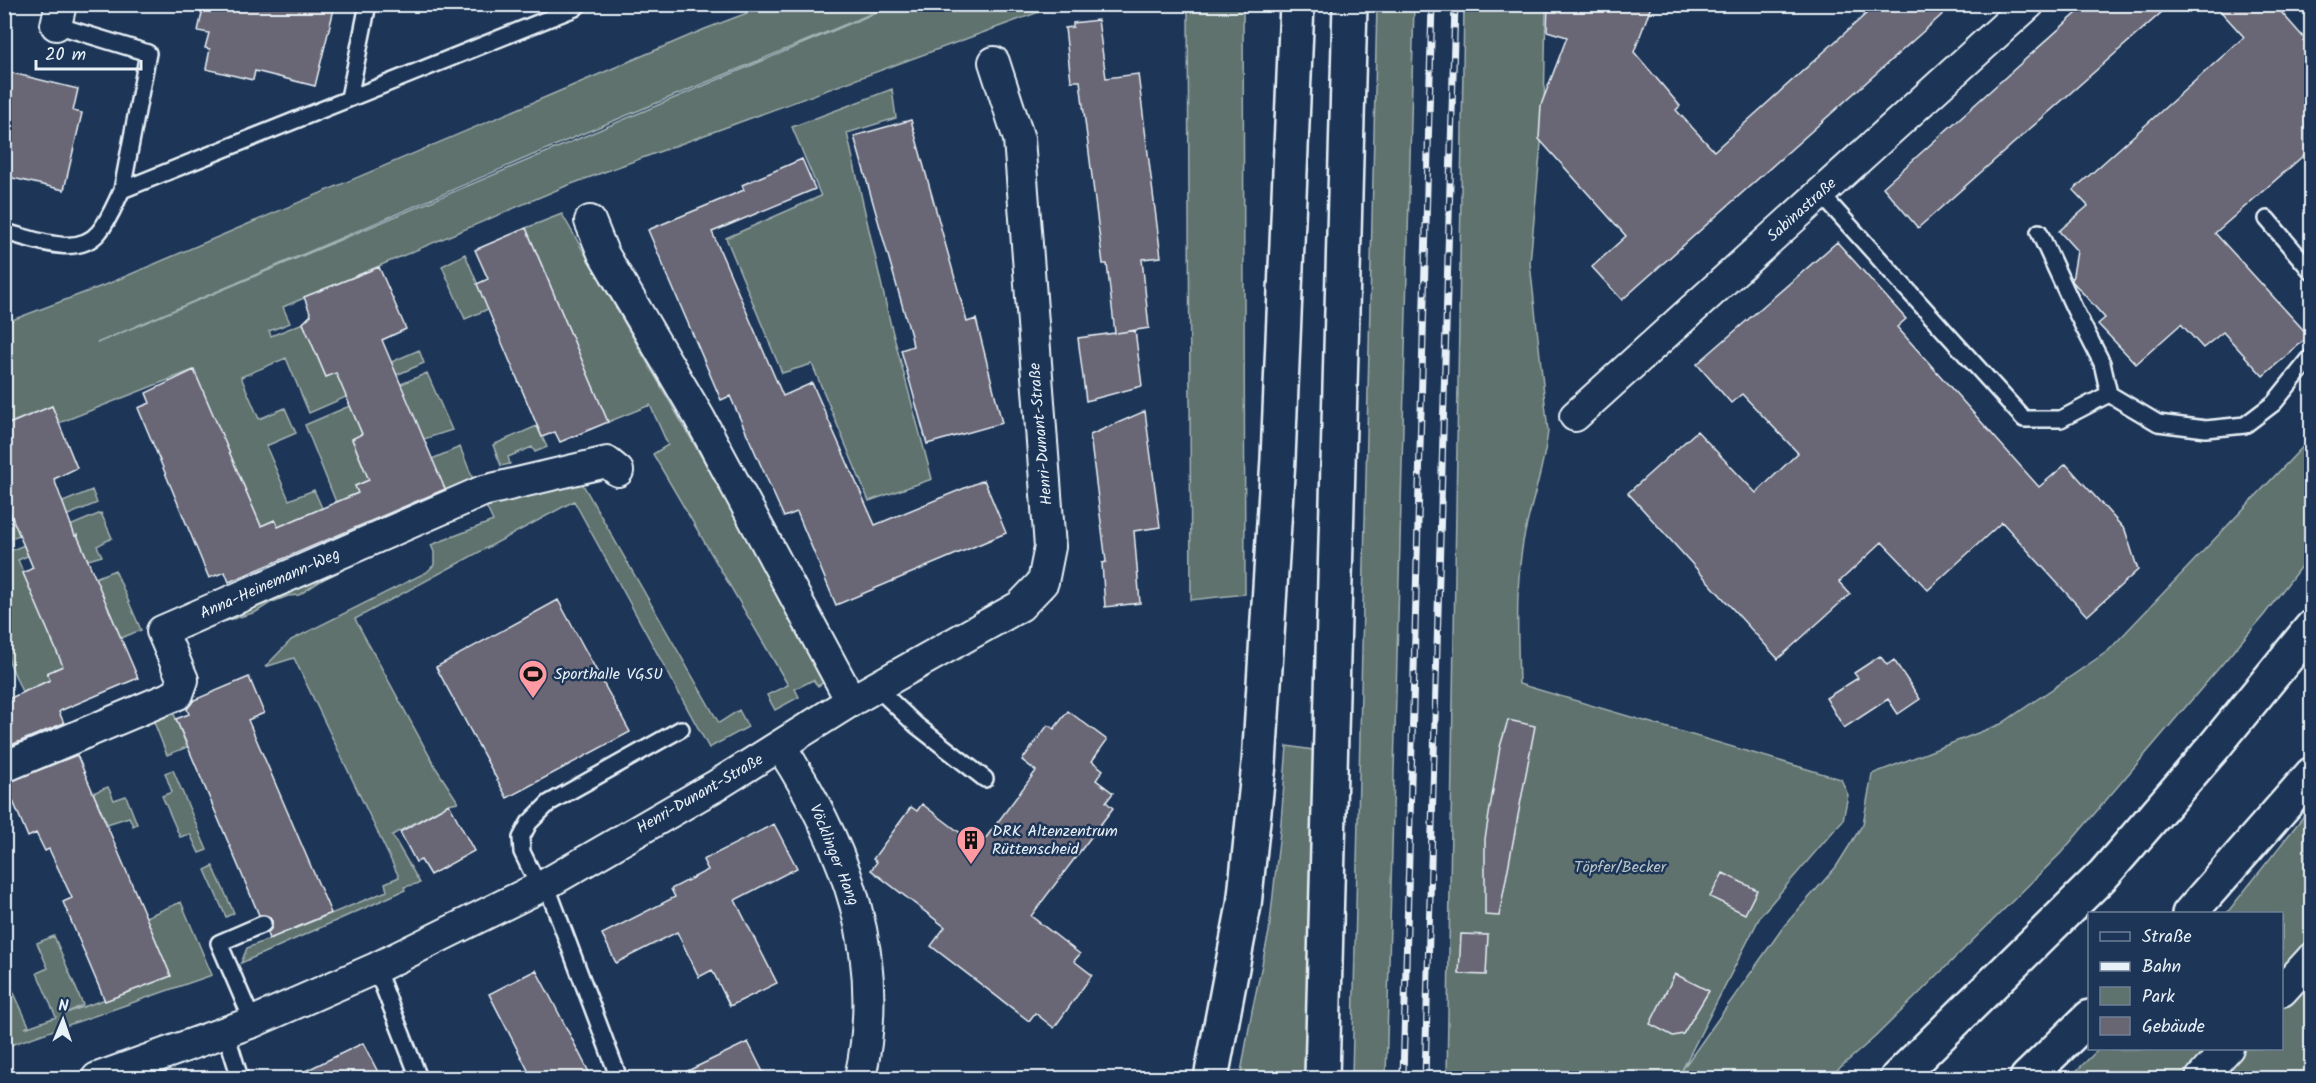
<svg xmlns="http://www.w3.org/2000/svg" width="2316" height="1083" font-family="Kalam,sans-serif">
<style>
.green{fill:#5e726e;stroke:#a3b2b3;stroke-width:1.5}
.building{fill:#696674;stroke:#e8f1f8;stroke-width:1.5}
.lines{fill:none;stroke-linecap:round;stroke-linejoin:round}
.lane-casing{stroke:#e8f1f8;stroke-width:20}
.street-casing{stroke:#e8f1f8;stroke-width:34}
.highway-casing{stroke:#e8f1f8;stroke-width:38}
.lane{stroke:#1d3557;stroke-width:15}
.street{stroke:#1d3557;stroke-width:30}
.highway{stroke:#1d3557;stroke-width:33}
.rail-casing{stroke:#e8f1f8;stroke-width:7}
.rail{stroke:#1d3557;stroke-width:4.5;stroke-dasharray:14;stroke-linecap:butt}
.labels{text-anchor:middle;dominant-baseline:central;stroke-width:5;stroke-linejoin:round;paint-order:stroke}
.street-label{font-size:16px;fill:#e8f1f8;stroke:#1d3557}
.poi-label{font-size:16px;fill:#e8f1f8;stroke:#1d3557;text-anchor:start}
.park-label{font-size:16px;fill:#b8c5c8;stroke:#1d3557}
</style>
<rect width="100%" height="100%" fill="#1d3557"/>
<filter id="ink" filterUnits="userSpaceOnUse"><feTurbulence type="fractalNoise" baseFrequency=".0167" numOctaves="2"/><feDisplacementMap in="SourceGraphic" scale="12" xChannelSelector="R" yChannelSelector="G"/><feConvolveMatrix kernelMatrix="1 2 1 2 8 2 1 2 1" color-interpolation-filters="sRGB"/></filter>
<g filter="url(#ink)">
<path class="green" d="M 768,5 L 892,5 L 582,134 L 97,343 L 894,5 L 1058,5 L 566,186 L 283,307 L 290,323 L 269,331 L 271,336 L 303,323 L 326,377 L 342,370 L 348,381 L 419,350 L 424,363 L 309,413 L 286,358 L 241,377 L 259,419 L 285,408 L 296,433 L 266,446 L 289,500 L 314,490 L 322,508 L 278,527 L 274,520 L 261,526 L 193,370 L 59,423 L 52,406 L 5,425 L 4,323 L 110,283 L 705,29 Z
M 1188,5 L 1243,5 L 1245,594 L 1191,600 Z
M 1377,5 L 1414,5 L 1386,1078 L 1352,1078 Z
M 1464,5 L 1546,5 L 1544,111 L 1530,263 L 1548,431 C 1544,469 1530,505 1523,542 C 1515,589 1518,637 1519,684 L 1841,779 L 1848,795 L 1843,820 L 1761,915 L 1682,1070 L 1784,926 L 1836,867 L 1863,824 L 1872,774 L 2001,724 L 2108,651 L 2311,438 L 2311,553 L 2264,615 L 2061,853 L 1875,1037 L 1828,1078 L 1447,1078 Z
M 892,89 L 896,118 L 847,133 L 890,322 L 932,479 L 869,501 L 812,364 L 782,373 L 726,238 L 821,196 L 792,127 Z
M 562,214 L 829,679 L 818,686 L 813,680 L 795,689 L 799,697 L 775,710 L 767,695 L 788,685 L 653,454 L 668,445 L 650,405 L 608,422 L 526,228 Z
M 465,254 L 488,309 L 465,319 L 442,266 Z
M 427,373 L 452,430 L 424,439 L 355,417 L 362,434 L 352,439 L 369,480 L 355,486 L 358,493 L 336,502 L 305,425 Z
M 537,426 L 547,447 L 535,452 L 532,447 L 508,457 L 510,464 L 501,466 L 493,445 Z
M 460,447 L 473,479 L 445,491 L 432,459 Z
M 582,483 L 719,723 L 739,710 L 748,727 L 709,748 L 574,501 L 355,619 L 436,768 L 458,802 L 449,804 L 392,835 L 420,883 L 404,887 L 405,890 L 241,963 L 247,948 L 387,891 L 385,883 L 399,877 L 294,658 L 265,667 L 291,640 L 427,572 L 434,565 L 434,552 L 431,545 L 493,521 L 486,506 Z
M 92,490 L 97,503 L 5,541 L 5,526 Z
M 101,513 L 112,538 L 97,546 L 102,556 L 88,560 L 77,535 L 18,560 L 63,666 L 47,673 L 50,680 L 22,692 L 4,649 L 5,553 Z
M 345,562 L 341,571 L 322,580 L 299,595 L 288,596 L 270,603 L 256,612 L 226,621 L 224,616 Z
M 115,570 L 141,630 L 121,638 L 95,578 Z
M 172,709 L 187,747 L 167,755 L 152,717 Z
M 1287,746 L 1313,750 L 1306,1078 L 1240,1078 L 1252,1011 L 1269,932 L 1281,822 Z
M 173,770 L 207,850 L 199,853 L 190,834 L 180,837 L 162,796 L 172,792 L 165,773 Z
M 108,787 L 114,800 L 126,796 L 137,824 L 133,826 L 129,817 L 107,824 L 93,793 Z
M 2311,807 L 2311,943 L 2282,977 L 2282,914 L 2226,914 Z
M 213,866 L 234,913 L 226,917 L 205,870 Z
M 181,902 L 212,975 L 5,1047 L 4,971 L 29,1026 L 25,1028 L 56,1017 L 37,973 L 48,968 L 37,943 L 54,936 L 83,1005 L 66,1013 L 171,976 L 146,917 Z
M 2311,969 L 2311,1078 L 2214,1078 L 2241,1049 L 2282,1048 L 2282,1003 Z
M 2099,1049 L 2216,1049 L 2188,1078 L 2069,1078 Z"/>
<path class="building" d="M 204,4 L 316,4 L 334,9 L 315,86 L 255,71 L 253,80 L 206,69 L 210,49 L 205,48 L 209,33 L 198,31 Z
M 1548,4 L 1652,4 L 1634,52 L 1680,106 L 1676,110 L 1714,151 L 1877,4 L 1954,4 L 1622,300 L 1592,267 L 1626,236 L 1539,139 L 1541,105 L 1567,37 L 1547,31 Z
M 2087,4 L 2171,4 L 1918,228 L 1883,187 Z
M 2214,4 L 2274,4 L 2312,47 L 2312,148 L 2215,233 L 2309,336 L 2263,376 L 2223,332 L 2203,348 L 2181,324 L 2136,364 L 2098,324 L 2105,318 L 2072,281 L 2077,251 L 2059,231 L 2088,206 L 2073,190 L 2244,37 Z
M 1098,20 L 1106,78 L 1138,74 L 1161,257 L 1142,259 L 1149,328 L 1117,333 L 1135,330 L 1142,386 L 1086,401 L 1078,338 L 1115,333 L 1107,264 L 1103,264 L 1080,81 L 1071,81 L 1065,28 L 1073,27 L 1073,23 Z
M 4,71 L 78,89 L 73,111 L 82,113 L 64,190 L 4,176 Z
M 911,120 L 967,322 L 976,319 L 1002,423 L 927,444 L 901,350 L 913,346 L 911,336 L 854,136 Z
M 802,159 L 815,189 L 712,232 L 783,396 L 812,383 L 875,525 L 984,480 L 1006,533 L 836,605 L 797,512 L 784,517 L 730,396 L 721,400 L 648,230 L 744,190 L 742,185 Z
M 526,228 L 608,422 L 560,442 L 555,432 L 542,437 L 477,284 L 488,279 L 475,250 Z
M 1837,242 L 1906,319 L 1897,327 L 2039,487 L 2066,464 L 2125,530 L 2138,570 L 2087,616 L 2002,522 L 1928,590 L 1882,542 L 1839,582 L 1850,594 L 1778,659 L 1628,493 L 1697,431 L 1756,493 L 1798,453 L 1742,394 L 1731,403 L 1697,364 Z
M 379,267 L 406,329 L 382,340 L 445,489 L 229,582 L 225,572 L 209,578 L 138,408 L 150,403 L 146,393 L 194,370 L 261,526 L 275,520 L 278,527 L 358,493 L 355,486 L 369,480 L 352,439 L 362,434 L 336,373 L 326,377 L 303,323 L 311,315 L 304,297 Z
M 52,406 L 77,468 L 54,479 L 75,536 L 77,535 L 138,678 L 62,710 L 59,712 L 64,723 L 4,748 L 4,701 L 50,680 L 47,673 L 63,666 L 23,573 L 33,568 L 4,498 L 4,426 Z
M 1145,411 L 1160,527 L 1134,531 L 1140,603 L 1105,607 L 1102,563 L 1106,562 L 1090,435 Z
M 558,600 L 630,732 L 507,798 L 436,667 Z
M 1880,656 L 1887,665 L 1894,660 L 1920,699 L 1898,714 L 1888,699 L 1844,728 L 1826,698 L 1858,678 L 1854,673 Z
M 249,677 L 264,713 L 248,720 L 331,913 L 269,939 L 267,933 L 271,929 L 272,921 L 268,916 L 259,915 L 176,719 L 189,714 L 187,709 L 194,700 Z
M 1068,711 L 1107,740 L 1092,761 L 1103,770 L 1096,780 L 1113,793 L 1106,802 L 1113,808 L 1031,916 L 1080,954 L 1074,961 L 1092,975 L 1054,1028 L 1035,1013 L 1029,1021 L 931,946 L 945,927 L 871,870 L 877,862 L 873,859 L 911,807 L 917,811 L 922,804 L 979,847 L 1036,771 L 1022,760 L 1048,725 L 1054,729 Z
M 1508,720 L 1535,726 L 1499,916 L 1485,915 L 1485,839 L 1500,747 Z
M 77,755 L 171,976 L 105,1001 L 63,902 L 72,898 L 49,849 L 45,851 L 36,833 L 28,837 L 13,801 L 4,804 L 4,784 Z
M 449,804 L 474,851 L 430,875 L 421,860 L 416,862 L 400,832 Z
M 774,824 L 797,868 L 735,900 L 777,983 L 730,1006 L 712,970 L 699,977 L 677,932 L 616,963 L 602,934 L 675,897 L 671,889 L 708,870 L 703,860 Z
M 1723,873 L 1757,890 L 1745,914 L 1710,897 Z
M 1461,934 L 1488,935 L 1486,975 L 1459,974 Z
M 536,970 L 554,1004 L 592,1078 L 532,1078 L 489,994 Z
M 1675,974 L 1709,991 L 1683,1034 L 1673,1036 L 1650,1024 Z
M 748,1042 L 766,1078 L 673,1078 Z
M 363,1043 L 381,1078 L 291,1078 Z"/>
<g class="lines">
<g class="lane-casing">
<path id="lane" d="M 56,25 L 148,53 L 122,190 L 575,8 L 579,4
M 349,98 L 368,4
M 1820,193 L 2024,419 L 2061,419 L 2109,394 L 2158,423 L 2206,429 L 2245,425 L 2274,403 L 2312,356
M 2267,219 L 2312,272
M 4,232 C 32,238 77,259 99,232 C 109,220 115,204 122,190
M 2039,232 L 2075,310 L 2102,363 L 2109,394
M 875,686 L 916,725 L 985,779
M 546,884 L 617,1073 L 616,1078
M 539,887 L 522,852 L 521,838 L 529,823 L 549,803 L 681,729
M 376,968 L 419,1078
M 253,1022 L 219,943 L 263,924
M 226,1033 L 240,1078"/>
</g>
<g class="street-casing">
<path id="street" d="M 56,25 L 61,4
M 590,221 L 603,253 L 699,417 L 851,701
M 1575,416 L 2029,4
M 781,747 C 847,849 887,957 860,1078
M 4,767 L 178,694 L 183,680 L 162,631 L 483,491 L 607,462 L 618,471
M 2282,991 L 2312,958
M 97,1078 L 253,1022 L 376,968 L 546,884 L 717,785 L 851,701 L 1020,606 L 1043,582 L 1050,547 L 1019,139 L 994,62
M 2201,1078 L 2228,1048"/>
</g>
<g class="highway-casing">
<path id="highway" d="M 2189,914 L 2312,774
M 1211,1078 L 1244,905 L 1259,764 L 1278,459 L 1297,4
M 1322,1078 L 1350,4
M 1897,1078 L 2104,874 L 2213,748 L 2312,627
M 2027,1078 L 2090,1017"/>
</g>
<use href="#lane" class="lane"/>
<use href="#street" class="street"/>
<use href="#highway" class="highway"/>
<g class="rail-casing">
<path id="rail" d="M 1403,1078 L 1432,4
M 1425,1078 L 1455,4"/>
</g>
<use href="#rail" class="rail"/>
</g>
</g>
<defs>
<g id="stadium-pin" transform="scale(1.5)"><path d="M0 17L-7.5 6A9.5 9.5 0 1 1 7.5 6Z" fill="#ff9aa2" stroke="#1d3557"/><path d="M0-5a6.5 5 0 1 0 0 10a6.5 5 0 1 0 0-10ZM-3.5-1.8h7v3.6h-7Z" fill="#111"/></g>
<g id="building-pin" transform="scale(1.5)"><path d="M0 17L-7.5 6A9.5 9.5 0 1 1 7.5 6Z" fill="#ff9aa2" stroke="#1d3557"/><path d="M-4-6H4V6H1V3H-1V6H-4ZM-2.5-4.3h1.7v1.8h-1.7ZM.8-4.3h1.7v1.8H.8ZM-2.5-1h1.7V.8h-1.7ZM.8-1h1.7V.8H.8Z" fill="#111"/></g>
</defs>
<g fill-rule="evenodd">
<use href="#stadium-pin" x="533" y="674"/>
<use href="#building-pin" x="971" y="840"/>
</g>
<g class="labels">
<g class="street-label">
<text transform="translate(1802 210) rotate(-42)">Sabinastraße</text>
<text transform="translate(1041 434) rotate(-95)">Henri-Dunant-Straße</text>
<text transform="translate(270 584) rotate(-24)">Anna-Heinemann-Weg</text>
<text transform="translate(700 794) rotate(-30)">Henri-Dunant-Straße</text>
<text transform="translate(834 855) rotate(68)">Vöcklinger Hang</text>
</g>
<g class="poi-label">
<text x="554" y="674">Sporthalle VGSU</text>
<text x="992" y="831">DRK Altenzentrum<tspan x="992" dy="18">Rüttenscheid</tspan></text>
</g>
<g class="park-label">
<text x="1620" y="867">Töpfer/Becker</text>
</g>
</g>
<rect width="2316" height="1083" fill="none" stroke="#1d3557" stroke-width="24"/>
<rect x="12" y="12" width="2292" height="1059" fill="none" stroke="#e8f1f8" stroke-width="2" filter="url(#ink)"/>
<rect x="2088" y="912" width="195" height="138" fill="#1d3557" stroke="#6e8097" stroke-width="1.5"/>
<rect x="2100" y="932" width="30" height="9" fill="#1d3557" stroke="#6e8097" stroke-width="1.5"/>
<text x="2142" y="942" font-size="18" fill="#e8f1f8">Straße</text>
<rect x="2100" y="962" width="30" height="9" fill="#e8f1f8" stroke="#6e8097" stroke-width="1.5"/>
<text x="2142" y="972" font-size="18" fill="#e8f1f8">Bahn</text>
<rect x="2100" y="987" width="30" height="18" fill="#5e726e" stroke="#6e8097" stroke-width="1.5"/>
<text x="2142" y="1002" font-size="18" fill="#e8f1f8">Park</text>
<rect x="2100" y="1017" width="30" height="18" fill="#696674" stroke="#6e8097" stroke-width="1.5"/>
<text x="2142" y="1032" font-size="18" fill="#e8f1f8">Gebäude</text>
<g transform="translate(63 1020) rotate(2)" stroke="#1d3557" stroke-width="4.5" paint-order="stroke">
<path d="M0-4.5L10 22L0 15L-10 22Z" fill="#e8f1f8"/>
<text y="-9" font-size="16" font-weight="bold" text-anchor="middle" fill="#e8f1f8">N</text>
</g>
<path d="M36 60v9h105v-9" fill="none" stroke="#e8f1f8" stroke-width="3"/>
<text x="45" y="60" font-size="18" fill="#e8f1f8" stroke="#1d3557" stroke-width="4.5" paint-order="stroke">20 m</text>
</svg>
